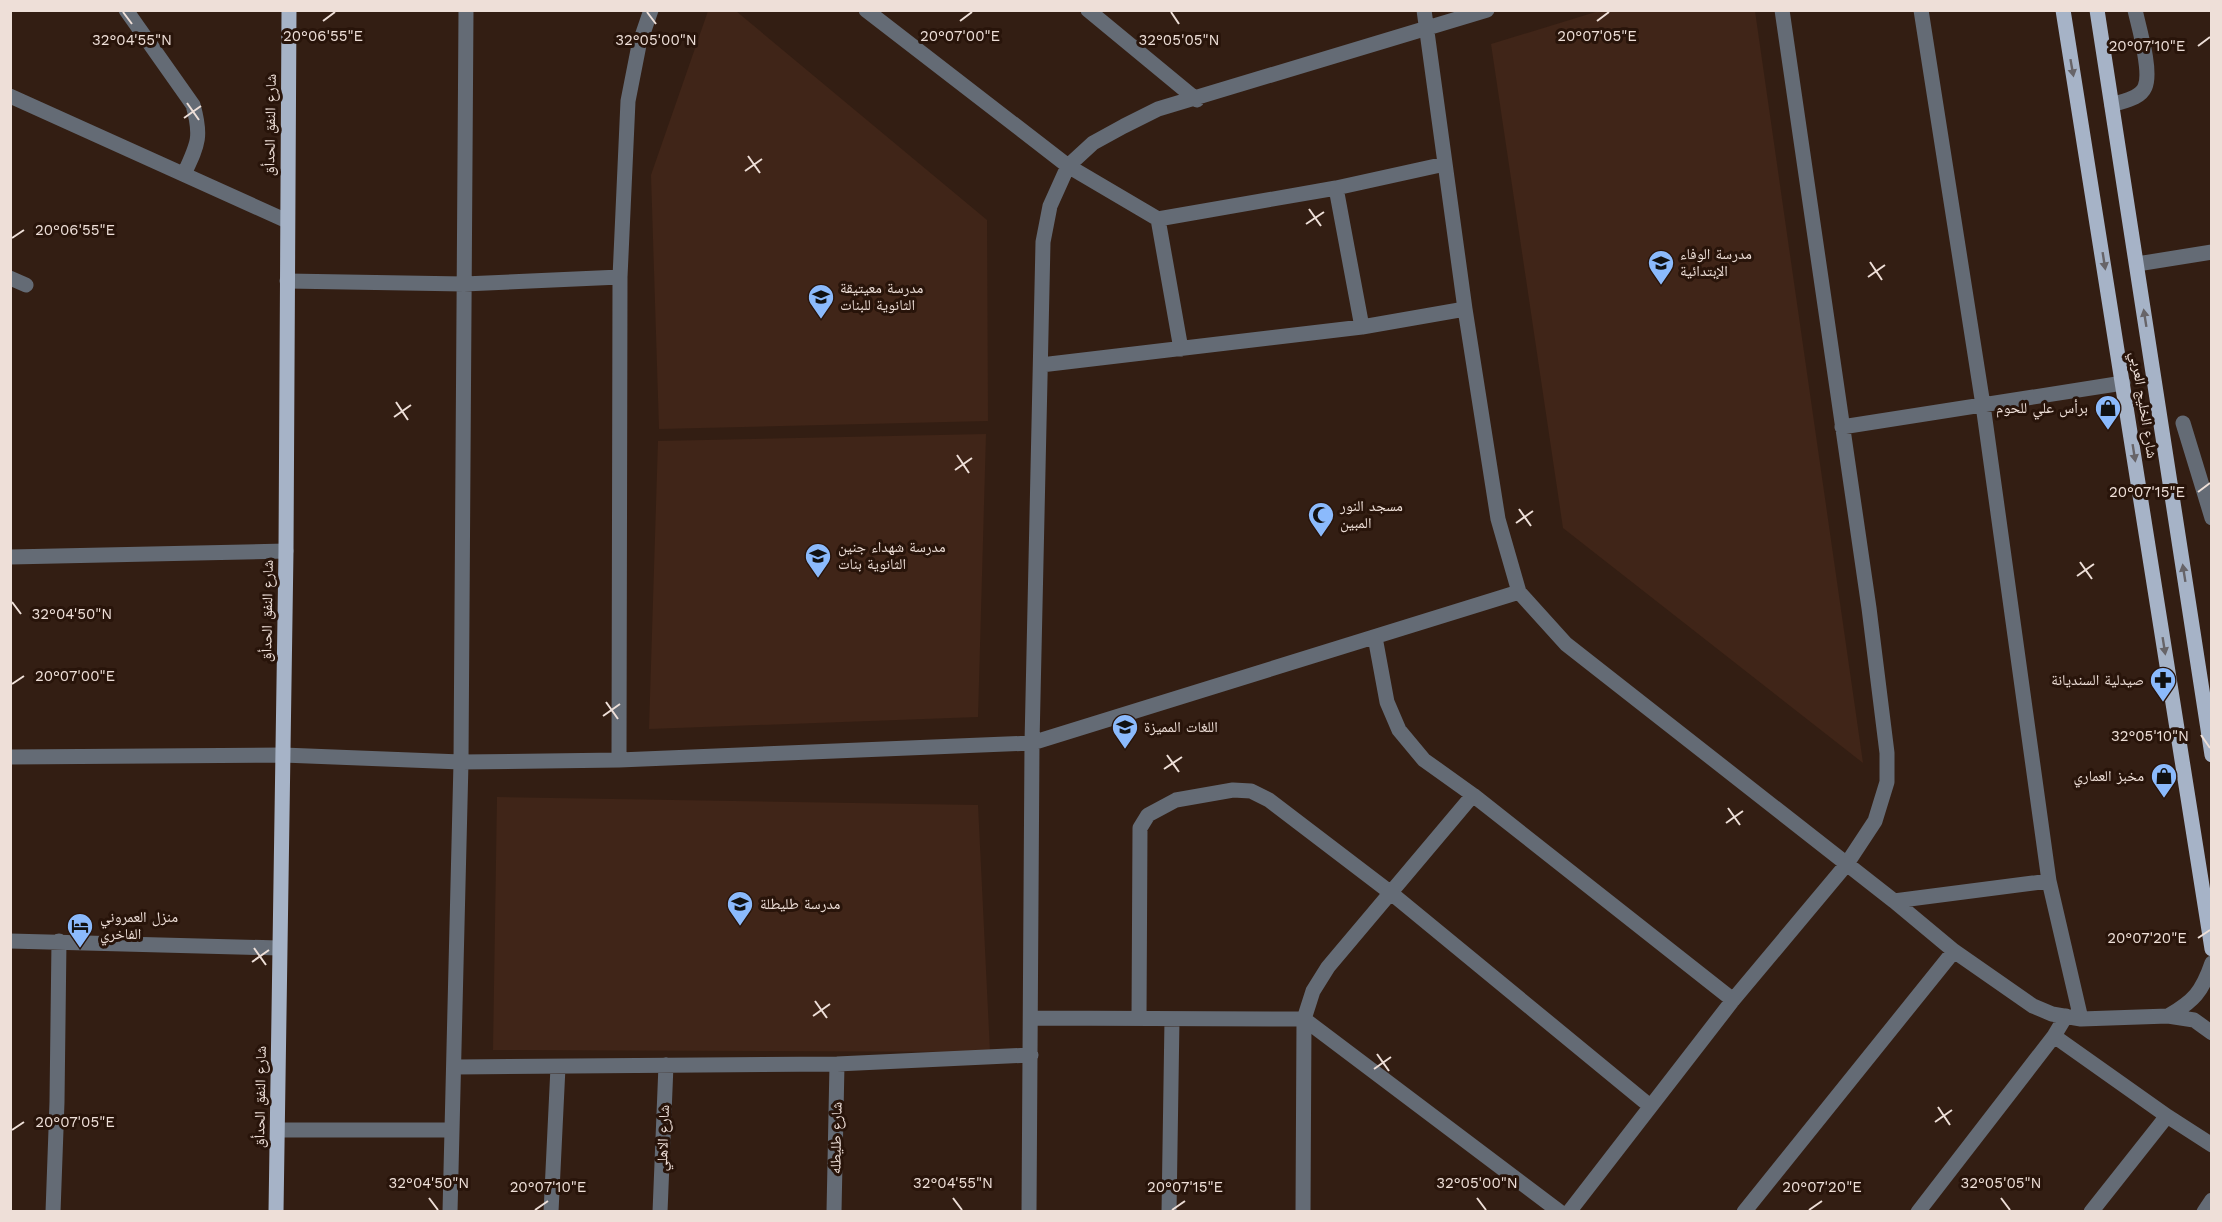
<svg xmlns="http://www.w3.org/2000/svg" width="2222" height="1222" font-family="'Work Sans','Noto Naskh Arabic',sans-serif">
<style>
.built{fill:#402518}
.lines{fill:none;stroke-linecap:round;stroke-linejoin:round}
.minor{stroke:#646b75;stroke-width:15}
.major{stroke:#a6b3c7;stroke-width:15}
.oneway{fill:#676468}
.ticks{fill:none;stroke:#eedfd8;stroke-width:2}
.labels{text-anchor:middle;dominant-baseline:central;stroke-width:6;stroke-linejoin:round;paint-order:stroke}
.street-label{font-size:15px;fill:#eedfd8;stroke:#28140a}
.poi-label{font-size:15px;fill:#eedfd8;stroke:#28140a;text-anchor:start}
.ticks-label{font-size:15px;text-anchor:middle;fill:#eedfd8;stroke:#28140a;stroke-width:6;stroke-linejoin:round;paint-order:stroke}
</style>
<rect width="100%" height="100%" fill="#331e13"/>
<path class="built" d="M 1602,10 L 1755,11 L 1863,763 L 1563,528 L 1491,44 Z
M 708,11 L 736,11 L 987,220 L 988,421 L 659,429 L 651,175 Z
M 986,434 L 978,717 L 649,729 L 658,441 Z
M 497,797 L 978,805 L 990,1052 L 493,1050 Z"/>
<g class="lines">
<path class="minor" d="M 126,10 L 193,105 C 202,137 198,144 184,174
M 866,10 L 1068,166 L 1158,219
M 1088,10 L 1197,100
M 1424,10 L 1465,309 L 1498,519 L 1519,592 L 1566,644 L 1894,901 L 1954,951 L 2033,1006 L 2052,1014 L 2081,1019 L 2168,1016 L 2194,1020 L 2212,1033
M 1921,10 L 1983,405 L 2049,881 L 2081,1019
M 10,96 L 287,221
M 2112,105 C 2122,101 2140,99 2145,87 C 2152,71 2139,28 2135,10
M 1336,188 L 1362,327
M 2137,264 L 2212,252
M 10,278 L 26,285
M 287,281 L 464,284 L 620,277
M 1181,349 L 1158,219 L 1336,188 L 1445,164
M 1041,365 L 1362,327 L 1465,309
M 2183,423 L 2212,518
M 1842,427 L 2123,383
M 10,557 L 286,551
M 1375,637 L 1387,702 L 1399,730 L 1424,760 L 1473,795 L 1733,1000
M 10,757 L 283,755 L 461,762 L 619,760 L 1032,743 L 1519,592
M 619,760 L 620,277 L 628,101 L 639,45 L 651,10
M 1894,901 L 2049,881
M 10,941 L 279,948
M 2168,1016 C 2194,1001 2202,992 2212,963
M 1031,1018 L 1304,1019 L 1560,1212
M 1139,1018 L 1140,828 L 1148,815 L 1176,800 L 1233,790 L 1251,791 L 1269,800 L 1391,893 L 1650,1106
M 2054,1036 L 2167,1116 L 2091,1212
M 456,1067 L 837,1064 L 1031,1055
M 2167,1116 L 2212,1145
M 278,1130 L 452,1130
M 53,1212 L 57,1102 L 59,941
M 450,1212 L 461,762 L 466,10
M 551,1212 L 558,1067
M 660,1212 L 666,1065
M 834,1212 L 837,1064
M 1029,1212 L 1032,743 L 1043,242 L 1050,206 L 1068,166 L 1093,143 L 1124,126 L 1158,109 L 1487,10
M 1169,1212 L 1172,1019
M 1303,1212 L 1304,1019 L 1313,991 L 1328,967 L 1473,795
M 1569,1212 L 1733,1000 L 1846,865 L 1875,821 L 1887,782 L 1887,753 L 1869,608 L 1782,10
M 1744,1212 L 1954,951
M 1918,1212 L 2054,1036 L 2066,1016
M 2204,1212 L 2212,1200"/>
<path class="major" d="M 2063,10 L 2212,949
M 2097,10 L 2212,755
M 276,1212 L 286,551 L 289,10"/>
</g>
<defs><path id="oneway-solid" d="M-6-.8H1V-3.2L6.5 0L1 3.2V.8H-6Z" transform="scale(1.5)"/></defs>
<g class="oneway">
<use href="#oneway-solid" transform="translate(2072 68) rotate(80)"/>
<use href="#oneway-solid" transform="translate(2104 261) rotate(81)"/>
<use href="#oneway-solid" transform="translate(2145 318) rotate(-99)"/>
<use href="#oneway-solid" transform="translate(2134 453) rotate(81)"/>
<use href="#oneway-solid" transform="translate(2184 573) rotate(-99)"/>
<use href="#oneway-solid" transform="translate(2164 646) rotate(81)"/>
</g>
<path class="ticks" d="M 123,12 L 132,24M 647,12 L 656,24M 1171,12 L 1179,24M 323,21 L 335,12M 960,21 L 972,12M 1597,21 L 1609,12M 2198,46 L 2210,37M 187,103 L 199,120M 184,118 L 201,106M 748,156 L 760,173M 745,171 L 762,159M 1309,209 L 1321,226M 1306,224 L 1324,212M 12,238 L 24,230M 1870,262 L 1882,280M 1868,277 L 1885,265M 396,402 L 408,420M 394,417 L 411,405M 957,455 L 969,473M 955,470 L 972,458M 2198,492 L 2210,483M 1519,509 L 1531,526M 1516,523 L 1533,511M 2080,562 L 2092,579M 2077,576 L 2094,564M 12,602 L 21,614M 12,684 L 24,676M 606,702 L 618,719M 603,716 L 620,704M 2201,735 L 2210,748M 1167,755 L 1179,772M 1164,769 L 1182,757M 1728,808 L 1740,825M 1726,823 L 1743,811M 2198,938 L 2210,930M 254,948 L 266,965M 252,962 L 269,950M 815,1001 L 827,1018M 813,1016 L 830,1004M 1377,1054 L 1389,1071M 1374,1069 L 1391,1057M 1938,1107 L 1950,1125M 1935,1122 L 1952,1110M 12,1130 L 24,1122M 429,1198 L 438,1210M 953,1198 L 962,1210M 1477,1198 L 1486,1210M 2001,1198 L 2010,1210M 535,1210 L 548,1201M 1172,1210 L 1185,1201M 1809,1210 L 1822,1201"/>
<defs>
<g id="school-pin" transform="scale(1.35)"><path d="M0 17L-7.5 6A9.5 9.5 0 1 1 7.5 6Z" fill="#8bbafc" stroke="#28140a"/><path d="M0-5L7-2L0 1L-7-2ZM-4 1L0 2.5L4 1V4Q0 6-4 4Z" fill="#111"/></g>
<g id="shop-pin" transform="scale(1.35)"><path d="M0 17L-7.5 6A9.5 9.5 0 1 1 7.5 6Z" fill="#8bbafc" stroke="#28140a"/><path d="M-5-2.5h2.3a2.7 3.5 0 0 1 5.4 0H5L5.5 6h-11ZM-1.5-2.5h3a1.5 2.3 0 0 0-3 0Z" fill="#111"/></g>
<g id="mosque-pin" transform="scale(1.35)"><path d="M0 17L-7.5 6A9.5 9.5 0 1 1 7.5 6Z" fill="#8bbafc" stroke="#28140a"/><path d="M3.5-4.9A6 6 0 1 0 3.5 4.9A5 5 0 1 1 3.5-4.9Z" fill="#111"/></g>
<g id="pharmacy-pin" transform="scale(1.35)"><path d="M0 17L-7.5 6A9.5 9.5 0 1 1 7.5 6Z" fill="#8bbafc" stroke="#28140a"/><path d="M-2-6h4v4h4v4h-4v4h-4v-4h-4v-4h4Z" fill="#111"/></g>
<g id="hotel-pin" transform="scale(1.35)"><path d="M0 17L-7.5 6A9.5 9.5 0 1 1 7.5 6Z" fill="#8bbafc" stroke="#28140a"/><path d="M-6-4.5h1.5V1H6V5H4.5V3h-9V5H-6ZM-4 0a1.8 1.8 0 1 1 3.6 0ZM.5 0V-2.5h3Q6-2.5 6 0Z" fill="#111"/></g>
</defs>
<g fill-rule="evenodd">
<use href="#school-pin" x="1661" y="263"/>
<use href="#school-pin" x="821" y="297"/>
<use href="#shop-pin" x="2108" y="408"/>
<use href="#mosque-pin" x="1321" y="515"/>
<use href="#school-pin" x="818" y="556"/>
<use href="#pharmacy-pin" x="2163" y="680"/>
<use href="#school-pin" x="1125" y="727"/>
<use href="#shop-pin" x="2164" y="776"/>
<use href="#school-pin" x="740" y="904"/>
<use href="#hotel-pin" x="80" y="926"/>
</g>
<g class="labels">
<g class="street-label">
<text transform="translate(270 125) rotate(-89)">شارع النفق الحدأق</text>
<text transform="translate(2144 405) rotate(81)">شارع الخليج العربي</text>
<text transform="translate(267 611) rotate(-89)">شارع النفق الحدأق</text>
<text transform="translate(260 1097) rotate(-89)">شارع النفق الحدأق</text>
<text transform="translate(663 1138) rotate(-88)">شارع الاهلي</text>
<text transform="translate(836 1138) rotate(-89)">شارع طليطله</text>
</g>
<g class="poi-label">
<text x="1680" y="254">مدرسة الوفاء<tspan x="1680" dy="17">الإبتدائية</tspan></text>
<text x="840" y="288">مدرسة معيتيقة<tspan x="840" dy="17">الثانوية للبنات</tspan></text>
<text x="2088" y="408" text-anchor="end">برأس علي للحوم</text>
<text x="1340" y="506">مسجد النور<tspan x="1340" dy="17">المبين</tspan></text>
<text x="838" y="547">مدرسة شهداء جنين<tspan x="838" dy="17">الثانوية بنات</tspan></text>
<text x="2144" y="680" text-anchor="end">صيدلية السنديانة</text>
<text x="1144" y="727">اللغات المميزة</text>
<text x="2144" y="776" text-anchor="end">مخبز العماري</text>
<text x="760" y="904">مدرسة طليطلة</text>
<text x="100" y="917">منزل العمروني<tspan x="100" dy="17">الفاخري</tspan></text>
</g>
</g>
<g class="ticks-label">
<text x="323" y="41">20°06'55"E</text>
<text x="960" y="41">20°07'00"E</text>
<text x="1597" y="41">20°07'05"E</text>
<text x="132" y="45">32°04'55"N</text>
<text x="656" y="45">32°05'00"N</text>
<text x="1179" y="45">32°05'05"N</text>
<text x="2147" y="51">20°07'10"E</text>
<text x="75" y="235">20°06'55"E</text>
<text x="2147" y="497">20°07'15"E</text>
<text x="72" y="619">32°04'50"N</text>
<text x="75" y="681">20°07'00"E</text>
<text x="2150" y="741">32°05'10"N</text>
<text x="2147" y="943">20°07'20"E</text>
<text x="75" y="1127">20°07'05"E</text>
<text x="429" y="1188">32°04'50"N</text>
<text x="953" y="1188">32°04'55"N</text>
<text x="1477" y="1188">32°05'00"N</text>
<text x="2001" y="1188">32°05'05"N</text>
<text x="548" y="1192">20°07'10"E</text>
<text x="1185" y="1192">20°07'15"E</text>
<text x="1822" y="1192">20°07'20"E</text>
</g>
<rect width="2222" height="1222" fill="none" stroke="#eedfd8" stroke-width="24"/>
</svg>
